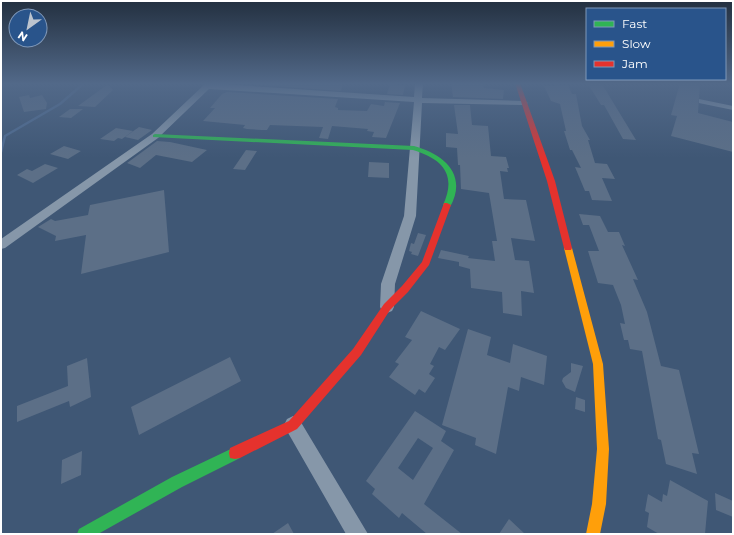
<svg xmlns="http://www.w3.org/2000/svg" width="734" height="535" font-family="Montserrat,sans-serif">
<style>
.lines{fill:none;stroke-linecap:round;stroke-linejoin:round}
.stream{stroke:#4f6c92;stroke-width:2.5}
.building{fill:#5c6f87;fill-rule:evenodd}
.street{fill:#8697a9;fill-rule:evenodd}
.fast{fill:#30b455;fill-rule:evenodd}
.slow{fill:#ff9f0a;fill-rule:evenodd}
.jam{fill:#e5322d;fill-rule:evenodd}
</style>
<rect width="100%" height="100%" fill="#3f5775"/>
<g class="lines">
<path class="stream" d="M 1,152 L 5,136 L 60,104 L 84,83"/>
</g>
<path class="building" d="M 235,83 L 343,83 L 341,91 Z
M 451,83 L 483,83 L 484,88 L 504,90 L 503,99 L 453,97 Z
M 680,83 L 700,83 L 698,113 L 733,122 L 733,152 L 671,136 L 677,116 L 671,115 Z
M 108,84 L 113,90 L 95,107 L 78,106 Z
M 390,84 L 405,85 L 403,95 L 387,94 Z
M 553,84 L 568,85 L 572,94 L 576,94 L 582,126 L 590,140 L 588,140 L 595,163 L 607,164 L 615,179 L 602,178 L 612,201 L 592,200 L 589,191 L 585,191 L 575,167 L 581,168 L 572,150 L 570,150 L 564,131 L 566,131 L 560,104 L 551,101 L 544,86 L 554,86 Z
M 588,84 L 602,84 L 636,140 L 623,139 L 604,105 L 601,105 Z
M 227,92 L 338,99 L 335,107 L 338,108 L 338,110 L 367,111 L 371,104 L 384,106 L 385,102 L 400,103 L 386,138 L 372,137 L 374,132 L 367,131 L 368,129 L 332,126 L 328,139 L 319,138 L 323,127 L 270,125 L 267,130 L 262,130 L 247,129 L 243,128 L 245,125 L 203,121 L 215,108 L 210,108 L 222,94 Z
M 29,95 L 30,98 L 42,95 L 47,103 L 46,109 L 24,112 L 19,97 Z
M 454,105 L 470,105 L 472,125 L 488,126 L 491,156 L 506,157 L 509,168 L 507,168 L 508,172 L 500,171 L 504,199 L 526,200 L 535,241 L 511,238 L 515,260 L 529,261 L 534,293 L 521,291 L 522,316 L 503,313 L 502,292 L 471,288 L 470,269 L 459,266 L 459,262 L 438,258 L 441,250 L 469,256 L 468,258 L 495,261 L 492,241 L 497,241 L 489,193 L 461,189 L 460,165 L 458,165 L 457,148 L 446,147 L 446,133 L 458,134 Z
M 70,109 L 83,109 L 71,118 L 59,117 Z
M 139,127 L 152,130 L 138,140 L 125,137 Z
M 116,128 L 133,131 L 122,139 L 118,138 L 114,141 L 100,139 Z
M 157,141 L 170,142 L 207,150 L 192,162 L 156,155 L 140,168 L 127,163 Z
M 64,146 L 81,151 L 68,159 L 50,154 Z
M 246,150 L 257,151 L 245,170 L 233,169 Z
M 369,162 L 389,163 L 389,178 L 368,177 Z
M 45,164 L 58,168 L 33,183 L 17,175 L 27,169 L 32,171 Z
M 164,190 L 169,252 L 81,274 L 86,235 L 55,241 L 56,236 L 38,227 L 51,219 L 55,221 L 88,215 L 90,205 Z
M 579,214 L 600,216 L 608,232 L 619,232 L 625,246 L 622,245 L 638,280 L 633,279 L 647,312 L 661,366 L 679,370 L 699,454 L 692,453 L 697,474 L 666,464 L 661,440 L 658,439 L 642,351 L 630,349 L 628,340 L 624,340 L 620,323 L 625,324 L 621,305 L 613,285 L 598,283 L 588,251 L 599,251 L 589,225 L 583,225 Z
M 418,233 L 426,235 L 418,256 L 411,254 L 412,252 L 409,251 L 411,243 L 414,244 Z
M 421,311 L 460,329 L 445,350 L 439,347 L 430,364 L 434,366 L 429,374 L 435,378 L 425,393 L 419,389 L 415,395 L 389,377 L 399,364 L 395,362 L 412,340 L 405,337 Z
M 468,329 L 491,337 L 487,355 L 510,363 L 513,344 L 547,356 L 544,385 L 521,377 L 519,391 L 508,387 L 496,454 L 475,445 L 476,438 L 442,425 Z
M 230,357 L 241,381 L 139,435 L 131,407 Z
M 87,358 L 91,397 L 70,407 L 69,401 L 17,422 L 17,406 L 68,386 L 67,366 Z
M 571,363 L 583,366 L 575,392 L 566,388 L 562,381 L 563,378 L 571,372 Z
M 576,397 L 585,400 L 585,412 L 575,409 Z
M 415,411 L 446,431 L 441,441 L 454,450 L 424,504 L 462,534 L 427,534 L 402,513 L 399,518 L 372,494 L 375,489 L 366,481 ZM 418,438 L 433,448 L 413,480 L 398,468 Z
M 82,451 L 81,475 L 61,484 L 62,460 Z
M 670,480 L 708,501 L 705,534 L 659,534 L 647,527 L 649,513 L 645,511 L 648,494 L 662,502 L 663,494 L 667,496 Z
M 715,493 L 733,501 L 733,517 L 716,510 Z
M 509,519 L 525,534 L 499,534 Z
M 288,523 L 294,534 L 272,534 Z"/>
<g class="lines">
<path class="street" d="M 206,83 L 414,97 L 415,83 L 423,83 L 422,98 L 524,101 L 528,103 L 524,105 L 422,103 L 416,216 L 395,284 L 394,307 L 392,311 L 387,313 L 382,311 L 380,307 L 381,284 L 404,216 L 414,102 L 209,89 L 158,138 L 5,248 L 1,249 L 1,239 L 152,134 Z
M 699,99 L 733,106 L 733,110 L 699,103 Z
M 293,416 L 299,419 L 368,534 L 346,534 L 287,431 L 284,425 L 287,419 Z"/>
<path class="fast" d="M 155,134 L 414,146 C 444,154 468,175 450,207 L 444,207 L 443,205 C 457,175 443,159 413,150 L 153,137 L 153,135 Z
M 235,447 L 240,448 L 241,453 L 240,458 L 182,487 L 98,534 L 77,534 L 79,529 L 172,477 Z"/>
<path class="slow" d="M 568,245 L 572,248 L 603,364 L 609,449 L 606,504 L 600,534 L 586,534 L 592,504 L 597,449 L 593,364 L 564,248 Z"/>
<path class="jam" d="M 515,83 L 520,83 L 555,181 L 572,248 L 571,250 L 565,250 L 564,248 L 547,181 Z
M 444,203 L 447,203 L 451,205 L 429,265 L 408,292 L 390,310 L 361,355 L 297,429 L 240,458 L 235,459 L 230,458 L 229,453 L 230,448 L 289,421 L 353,349 L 384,304 L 402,286 L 422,262 Z"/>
</g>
<linearGradient id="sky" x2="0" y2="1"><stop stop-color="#233040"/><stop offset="0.53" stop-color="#526989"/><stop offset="1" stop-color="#526989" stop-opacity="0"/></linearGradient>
<rect width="734" height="158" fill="url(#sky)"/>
<rect width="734" height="535" fill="none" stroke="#ffffff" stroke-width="4"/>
<rect x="586" y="8" width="140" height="72" fill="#29548b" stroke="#7f98b9"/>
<rect x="594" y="21" width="20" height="6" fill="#30b455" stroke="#7f98b9"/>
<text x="622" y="28" font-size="12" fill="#ffffff">Fast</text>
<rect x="594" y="41" width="20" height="6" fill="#ff9f0a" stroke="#7f98b9"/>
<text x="622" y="48" font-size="12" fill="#ffffff">Slow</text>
<rect x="594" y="61" width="20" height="6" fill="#e5322d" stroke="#7f98b9"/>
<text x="622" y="68" font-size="12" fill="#ffffff">Jam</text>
<g transform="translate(28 28) rotate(213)"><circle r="19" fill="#29548b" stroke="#7f98b9"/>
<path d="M0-3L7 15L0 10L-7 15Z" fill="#bcc4cf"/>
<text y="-6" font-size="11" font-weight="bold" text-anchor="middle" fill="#ffffff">N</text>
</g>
</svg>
